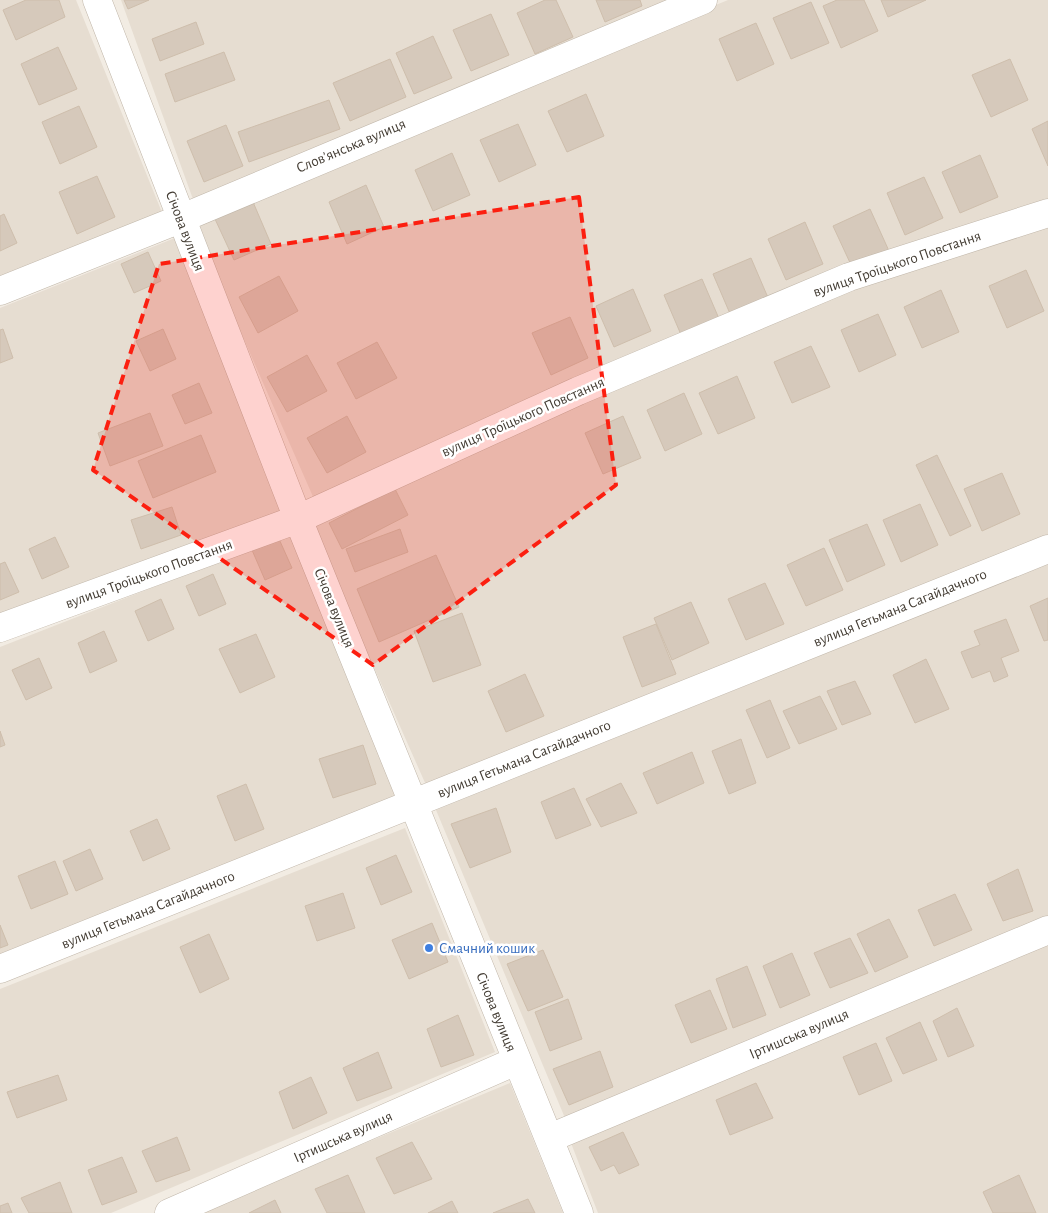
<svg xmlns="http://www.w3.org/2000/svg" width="1048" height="1213" font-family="'Alegreya Sans',sans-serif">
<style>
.residential{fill:#e6ddd1}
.building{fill:#d6c9bb;stroke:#cebeac}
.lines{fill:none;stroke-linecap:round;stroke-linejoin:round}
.minor-casing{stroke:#c0b6a9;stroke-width:29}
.minor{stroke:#fff;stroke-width:28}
.marked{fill:#fc1f10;fill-opacity:0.2;stroke:#fc1f10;stroke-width:4;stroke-dasharray:10 6;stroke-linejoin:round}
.shop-dot{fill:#3f7fe0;stroke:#fff;stroke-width:2}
.labels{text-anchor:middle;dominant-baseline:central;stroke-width:5;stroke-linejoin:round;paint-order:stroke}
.street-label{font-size:15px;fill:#433c33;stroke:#fff}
.shop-label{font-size:15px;fill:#366cbe;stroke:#fff;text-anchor:start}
</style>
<rect width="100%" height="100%" fill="#f2ece3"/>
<path class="residential" d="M 0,0 L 76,0 L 163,215 L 0,282 Z
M 121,0 L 678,0 L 194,202 Z
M 728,0 L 1048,0 L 1048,207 L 314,499 L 192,221 Z
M 1048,226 L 1048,537 L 426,785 L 309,521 L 854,285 Z
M 175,238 L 284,510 L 0,615 L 0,308 Z
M 295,532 L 396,796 L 0,955 L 0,647 Z
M 1048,564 L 1048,916 L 565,1118 L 436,810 Z
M 405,828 L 495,1052 L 111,1213 L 0,1213 L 0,989 Z
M 1048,943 L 1048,1213 L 598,1213 L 571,1143 Z
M 510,1083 L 563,1213 L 197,1213 Z"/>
<path class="building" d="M 26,0 L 59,0 L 65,17 L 16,40 L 3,10 Z
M 124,0 L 149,0 L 128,9 Z
M 545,0 L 556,0 L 573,37 L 535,54 L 517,13 Z
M 596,0 L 640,0 L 642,6 L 605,22 Z
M 837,0 L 864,0 L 878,31 L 841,48 L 823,6 Z
M 881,0 L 926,0 L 888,17 Z
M 811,2 L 829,43 L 791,59 L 773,18 Z
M 491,14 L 509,55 L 471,71 L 453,30 Z
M 196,22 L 204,44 L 160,61 L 152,39 Z
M 756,23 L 774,64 L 737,81 L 719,39 Z
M 433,36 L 452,78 L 414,94 L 396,53 Z
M 58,47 L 77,89 L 39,105 L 21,64 Z
M 224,52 L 235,80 L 175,102 L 165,74 Z
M 390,59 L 406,97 L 350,121 L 333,83 Z
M 1010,59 L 1028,100 L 991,117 L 972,75 Z
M 586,94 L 604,136 L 567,152 L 548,111 Z
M 329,100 L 340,129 L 249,162 L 238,132 Z
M 79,106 L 97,147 L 60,164 L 42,122 Z
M 1048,121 L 1048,166 L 1032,129 Z
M 518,124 L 536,165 L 499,182 L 480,140 Z
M 226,125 L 243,166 L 204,182 L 187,141 Z
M 452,153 L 470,195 L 433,211 L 415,170 Z
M 980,155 L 998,197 L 960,213 L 942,172 Z
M 97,176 L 115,217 L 77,234 L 59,192 Z
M 924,177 L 943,218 L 905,235 L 887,193 Z
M 366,185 L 384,227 L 347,244 L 329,202 Z
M 253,202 L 271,244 L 234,260 L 215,219 Z
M 870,209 L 889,251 L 852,267 L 833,226 Z
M 4,214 L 17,243 L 0,251 L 0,216 Z
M 805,222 L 823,264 L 786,280 L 768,239 Z
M 148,252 L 161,281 L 134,293 L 121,264 Z
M 751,258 L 769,300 L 731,316 L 713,274 Z
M 1026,270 L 1044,311 L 1007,328 L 989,286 Z
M 279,276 L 298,311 L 258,333 L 239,297 Z
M 702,279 L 720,321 L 682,337 L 664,295 Z
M 633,289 L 651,331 L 614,347 L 596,306 Z
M 941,290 L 959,332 L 922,348 L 904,307 Z
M 878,314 L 896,355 L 859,372 L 841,330 Z
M 570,317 L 588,358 L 551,375 L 532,333 Z
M 3,329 L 13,358 L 0,363 L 0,330 Z
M 163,329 L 176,359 L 150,371 L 136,341 Z
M 377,342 L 397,378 L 356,399 L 337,363 Z
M 811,346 L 830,387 L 792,403 L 774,362 Z
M 307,355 L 327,391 L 287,412 L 267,377 Z
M 737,376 L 755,418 L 718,434 L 699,393 Z
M 199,383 L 212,413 L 185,424 L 172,395 Z
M 684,393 L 702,434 L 665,451 L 647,410 Z
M 150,413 L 163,446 L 110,466 L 98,433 Z
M 347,416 L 366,452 L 327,473 L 307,438 Z
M 623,416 L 641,458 L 603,474 L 585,433 Z
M 201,435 L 216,472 L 153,498 L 138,461 Z
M 937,455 L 971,526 L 950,536 L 916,465 Z
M 1002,473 L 1020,514 L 982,531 L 964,489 Z
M 395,489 L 408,515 L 342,549 L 329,523 Z
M 920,504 L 938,545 L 901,562 L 883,520 Z
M 172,507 L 181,535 L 141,549 L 131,520 Z
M 867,524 L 885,565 L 847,582 L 829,540 Z
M 400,529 L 408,552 L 355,572 L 346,549 Z
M 55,537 L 69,567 L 42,579 L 29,549 Z
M 279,539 L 292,568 L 265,580 L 252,550 Z
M 824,548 L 843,590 L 806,606 L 787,565 Z
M 436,555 L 459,607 L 379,642 L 357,589 Z
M 5,562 L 19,592 L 0,600 L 0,564 Z
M 213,574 L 226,604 L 199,616 L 186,586 Z
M 765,583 L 784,624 L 746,640 L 728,599 Z
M 1048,598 L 1048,640 L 1044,641 L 1030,606 Z
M 161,599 L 174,629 L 148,641 L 135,611 Z
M 691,602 L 709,643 L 672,660 L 654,618 Z
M 462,613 L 481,665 L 433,682 L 414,631 Z
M 1006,619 L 1019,651 L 1001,658 L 1008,676 L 994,682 L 990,671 L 972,678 L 961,652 L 980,645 L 974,631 Z
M 656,624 L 676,674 L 642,687 L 623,637 Z
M 104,631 L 117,661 L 90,673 L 78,643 Z
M 256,634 L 275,677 L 240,693 L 219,649 Z
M 39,658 L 52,688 L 26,700 L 12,670 Z
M 926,659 L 949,709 L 915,723 L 893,675 Z
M 525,674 L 544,716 L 506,732 L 488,691 Z
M 855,681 L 871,714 L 842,725 L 827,691 Z
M 820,696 L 837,729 L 799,744 L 783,711 Z
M 770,700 L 790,748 L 767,758 L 746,710 Z
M 0,731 L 5,745 L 0,747 Z
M 741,739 L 756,783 L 729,794 L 712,751 Z
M 363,745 L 376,784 L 333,798 L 319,759 Z
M 692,752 L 704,783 L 657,804 L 643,773 Z
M 621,783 L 637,813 L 601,827 L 586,799 Z
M 246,784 L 264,829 L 235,841 L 217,796 Z
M 574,788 L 591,825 L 556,839 L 541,802 Z
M 496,808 L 511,852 L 470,868 L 451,824 Z
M 157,819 L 170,849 L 143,861 L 130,831 Z
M 90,849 L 103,879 L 76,891 L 63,861 Z
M 396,855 L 412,892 L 381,905 L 366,868 Z
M 55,861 L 68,894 L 31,909 L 18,876 Z
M 1018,869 L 1033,911 L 1003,921 L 987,884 Z
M 343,893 L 355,928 L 317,941 L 305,906 Z
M 955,894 L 972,930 L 934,946 L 918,910 Z
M 889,919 L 908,957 L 875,972 L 857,934 Z
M 432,923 L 448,962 L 409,979 L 392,940 Z
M 0,925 L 8,945 L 0,948 Z
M 209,934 L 229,979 L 200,993 L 180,947 Z
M 850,938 L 868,973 L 830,988 L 814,953 Z
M 543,950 L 563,997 L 528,1011 L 507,964 Z
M 792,953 L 810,995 L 780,1008 L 763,966 Z
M 747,966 L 766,1015 L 733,1028 L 716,979 Z
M 710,990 L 727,1029 L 691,1043 L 675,1005 Z
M 568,999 L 582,1039 L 550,1051 L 535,1012 Z
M 957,1008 L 974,1046 L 948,1057 L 933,1021 Z
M 458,1015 L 474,1055 L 441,1067 L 427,1029 Z
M 920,1022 L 937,1060 L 903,1074 L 886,1038 Z
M 876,1043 L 892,1081 L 859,1095 L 843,1057 Z
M 600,1051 L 613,1087 L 569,1105 L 553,1069 Z
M 378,1052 L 392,1088 L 357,1101 L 343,1068 Z
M 58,1075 L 67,1100 L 17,1118 L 7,1092 Z
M 311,1077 L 327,1113 L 293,1129 L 279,1092 Z
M 756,1083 L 773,1118 L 730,1135 L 716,1100 Z
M 623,1132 L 639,1165 L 619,1174 L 614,1165 L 601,1171 L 589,1147 Z
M 177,1137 L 190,1170 L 156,1182 L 142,1151 Z
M 412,1142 L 432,1179 L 394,1194 L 376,1158 Z
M 122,1157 L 137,1192 L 102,1205 L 88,1170 Z
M 348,1175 L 365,1213 L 327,1213 L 315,1189 Z
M 1019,1175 L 1036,1213 L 993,1213 L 983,1192 Z
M 60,1182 L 72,1213 L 29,1213 L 21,1198 Z
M 528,1199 L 535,1213 L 493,1213 Z
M 275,1200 L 281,1213 L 249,1213 Z
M 452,1201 L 458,1213 L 428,1213 Z
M 8,1203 L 12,1213 L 0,1213 L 0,1206 Z"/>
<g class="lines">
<g class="minor-casing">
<path id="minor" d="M 97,0 L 298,519 L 579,1213
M 0,291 L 180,219 L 703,0
M 0,628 L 298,519 L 578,391 L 849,277 L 1048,213
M 0,969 L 1048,549
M 550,1138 L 1048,930
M 169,1213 L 516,1061"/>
</g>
<use href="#minor" class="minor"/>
</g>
<path class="marked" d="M 579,197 L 616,485 L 373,665 L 93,470 L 159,264 Z"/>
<circle class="shop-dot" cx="429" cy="948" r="5"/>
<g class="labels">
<g class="street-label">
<text transform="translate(351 146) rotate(-23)">Словʼянська вулиця</text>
<text transform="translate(185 231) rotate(69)">Січова вулиця</text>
<text transform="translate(897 264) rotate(-19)">вулиця Троїцького Повстання</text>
<text transform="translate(523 417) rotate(-24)">вулиця Троїцького Повстання</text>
<text transform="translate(149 574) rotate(-20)">вулиця Троїцького Повстання</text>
<text transform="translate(334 608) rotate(68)">Січова вулиця</text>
<text transform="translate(900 608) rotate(-22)">вулиця Гетьмана Сагайдачного</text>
<text transform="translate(524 759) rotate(-22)">вулиця Гетьмана Сагайдачного</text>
<text transform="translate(148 910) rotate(-22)">вулиця Гетьмана Сагайдачного</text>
<text transform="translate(496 1012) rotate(68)">Січова вулиця</text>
<text transform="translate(799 1034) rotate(-23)">Іртишська вулиця</text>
<text transform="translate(343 1137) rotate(-24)">Іртишська вулиця</text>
</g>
<g class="shop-label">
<text x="439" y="948">Смачний кошик</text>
</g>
</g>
</svg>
